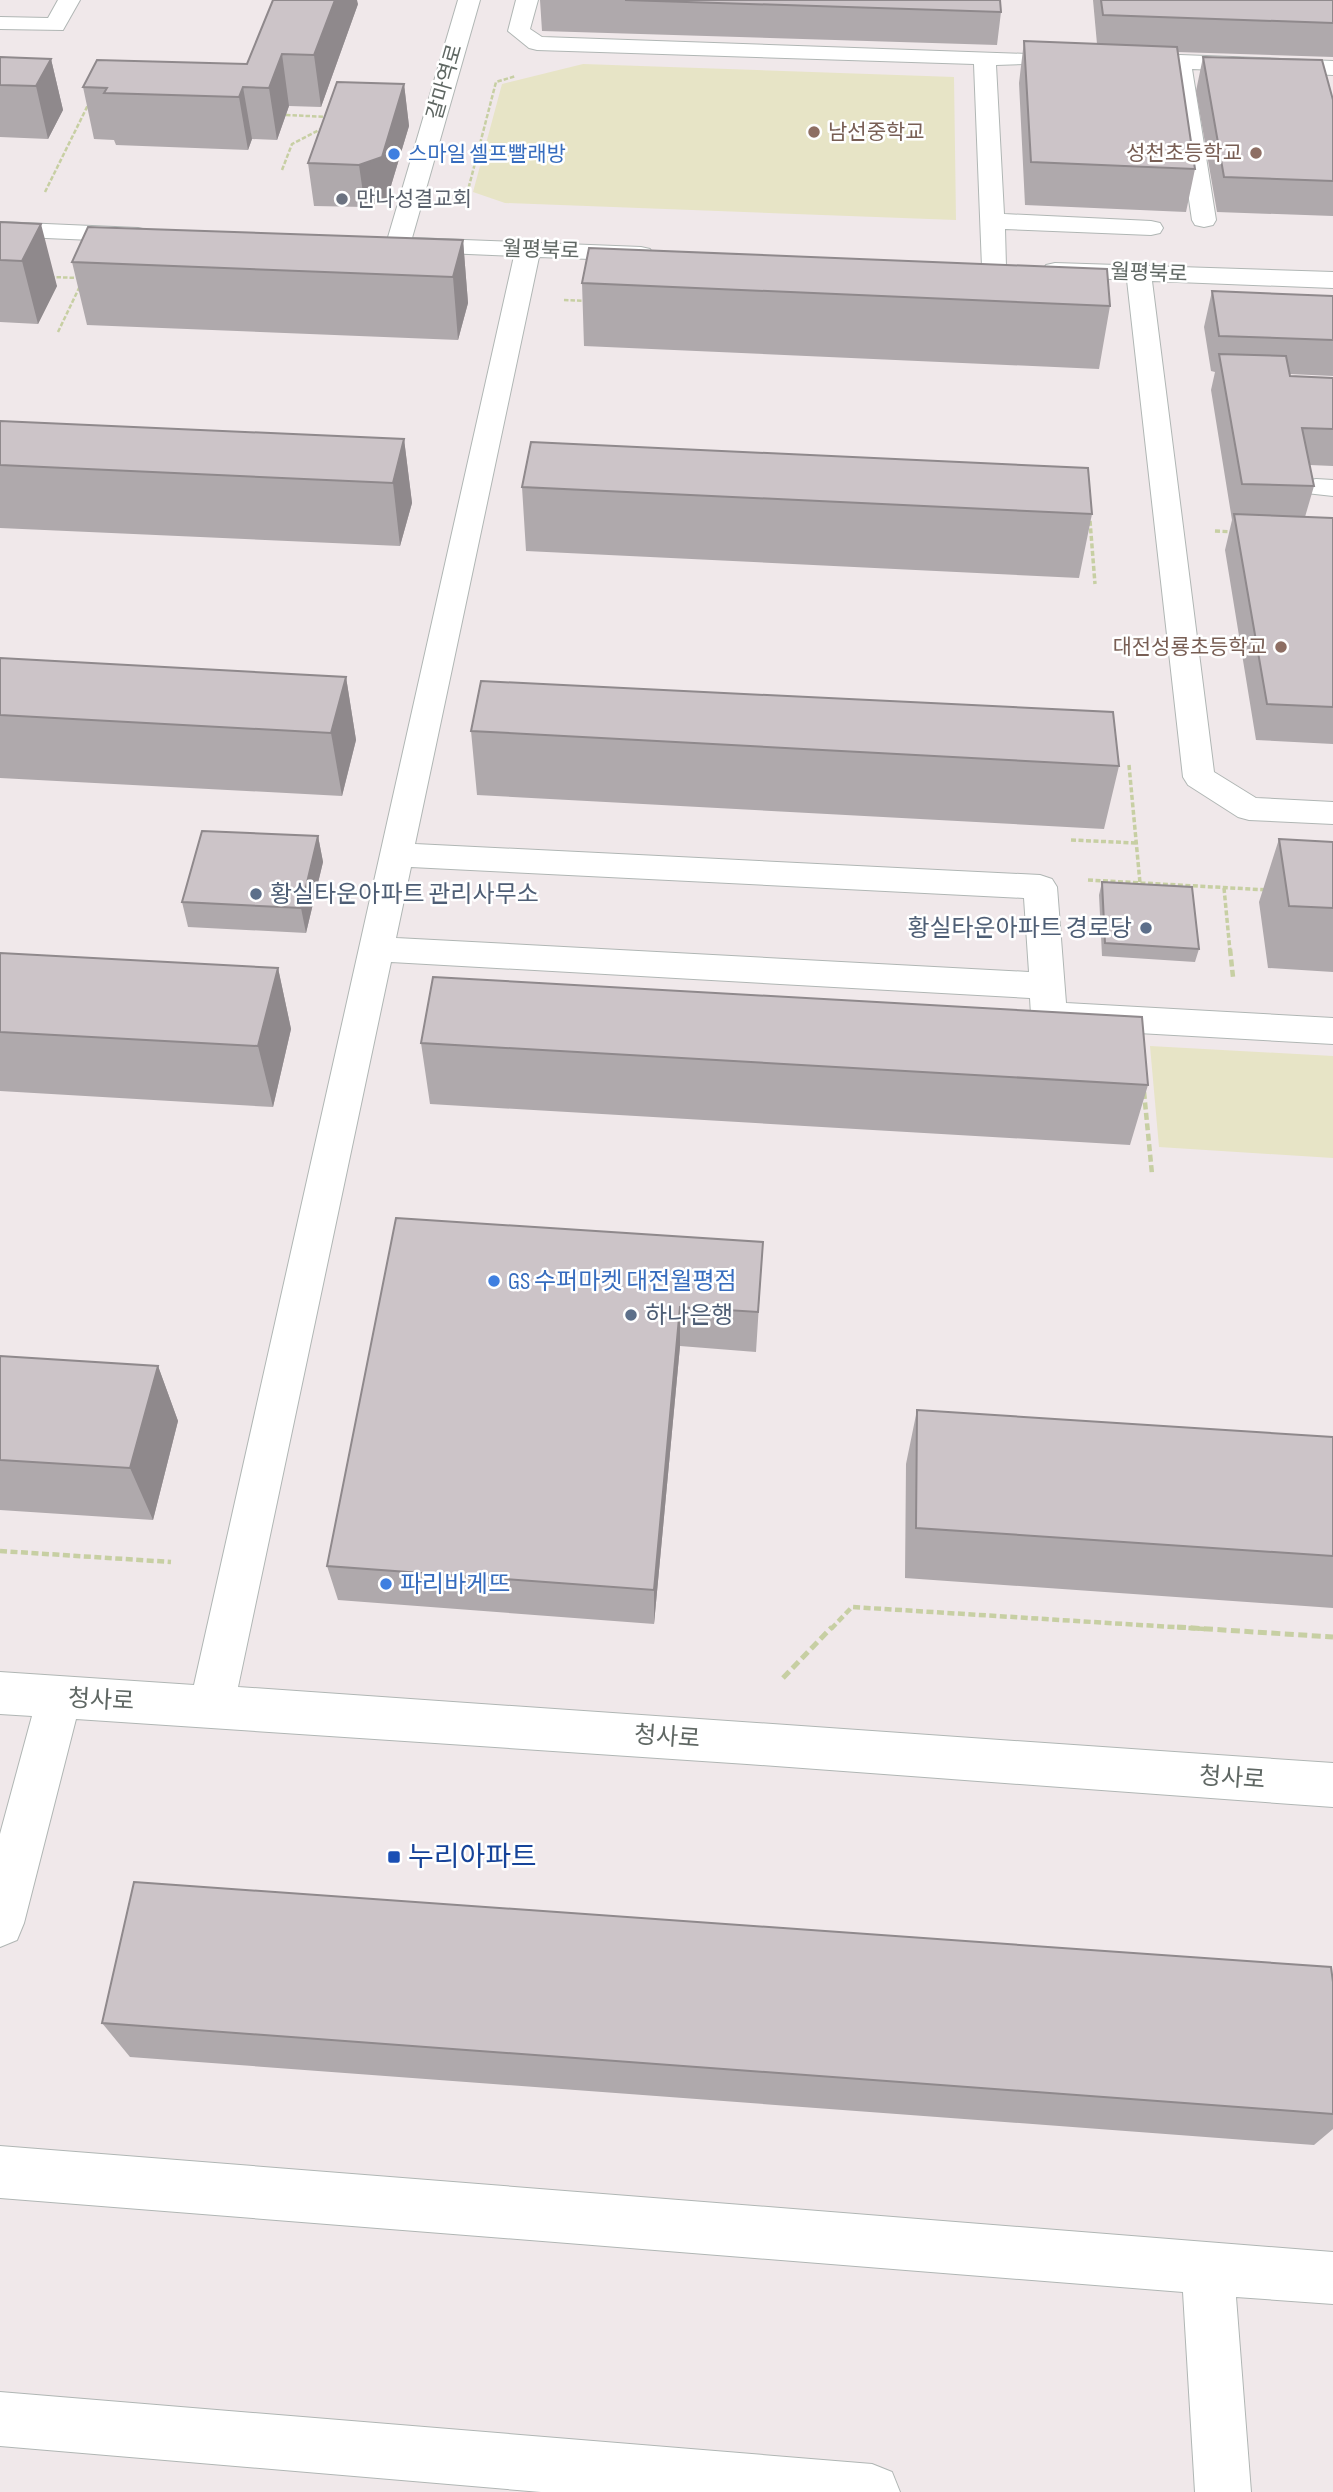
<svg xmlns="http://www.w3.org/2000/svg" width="1333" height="2492" font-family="'Sofia Sans Condensed','Noto Sans KR',sans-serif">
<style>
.green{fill:#e7e4c6}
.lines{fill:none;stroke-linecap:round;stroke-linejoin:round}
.minor-casing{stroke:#b0b6b4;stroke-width:2}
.path-far3{stroke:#c7cfa3;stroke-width:2.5;stroke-dasharray:4.5 2;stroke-linecap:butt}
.path-far2{stroke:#c7cfa3;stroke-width:3.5;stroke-dasharray:5 2.5;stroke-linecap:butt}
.path-far1{stroke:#c7cfa3;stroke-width:4.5;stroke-dasharray:7 3.5;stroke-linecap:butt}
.path{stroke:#c7cfa3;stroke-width:5;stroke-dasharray:9 4.5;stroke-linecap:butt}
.minor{fill:#fff;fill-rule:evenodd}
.wall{fill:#afa9ac}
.shaded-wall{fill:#8f898c}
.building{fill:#ccc4c8;stroke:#8f898c;stroke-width:2}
.education-dot{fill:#8d6e63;stroke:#fff;stroke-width:2.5}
.shop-dot{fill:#3f7fe0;stroke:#fff;stroke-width:2.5}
.worship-dot{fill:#6b7280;stroke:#fff;stroke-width:2.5}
.service-dot{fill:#5c6f8a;stroke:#fff;stroke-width:2.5}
.transit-dot{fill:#1a4fb4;stroke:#fff;stroke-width:2.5}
.labels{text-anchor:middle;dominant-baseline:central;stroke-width:5;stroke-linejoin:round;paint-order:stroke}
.far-street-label{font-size:21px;fill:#5f6763;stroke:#fff}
.far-education-label{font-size:21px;fill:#785e54;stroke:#fff;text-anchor:end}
.far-shop-label{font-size:21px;fill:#366cbe;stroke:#fff;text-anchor:start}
.far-worship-label{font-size:21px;fill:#5b616d;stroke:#fff;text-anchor:start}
.service-label{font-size:24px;fill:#4e5e75;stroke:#fff;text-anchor:start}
.shop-label{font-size:24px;fill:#366cbe;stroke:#fff;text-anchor:start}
.street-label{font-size:24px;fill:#5f6763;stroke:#fff}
.near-transit-label{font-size:28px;fill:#164399;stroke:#fff;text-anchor:start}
</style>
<rect width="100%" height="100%" fill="#f0e8ea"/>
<path class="green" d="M 583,64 L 954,77 L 956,220 L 505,203 L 473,192 L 502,84 Z
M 1150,1046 L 1333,1056 L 1333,1158 L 1159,1147 Z"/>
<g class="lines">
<g class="minor-casing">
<path id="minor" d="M 58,0 L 80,0 L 63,30 L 0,29 L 0,17 L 48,18 Z
M 458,0 L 480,0 L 412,238 L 641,247 L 650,249 L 653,254 L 650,259 L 641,261 L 539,257 L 415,844 L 1040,875 L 1052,879 L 1057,887 L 1066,1003 L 1333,1018 L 1333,1044 L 1049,1028 L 1037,1024 L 1031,1015 L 1030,998 L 391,962 L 238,1687 L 1333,1763 L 1333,1807 L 747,1764 L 76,1719 L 24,1923 L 17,1940 L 0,1947 L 0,1834 L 32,1716 L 0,1714 L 0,1672 L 194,1685 L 514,256 L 398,251 L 389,249 L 386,244 ZM 411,867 L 1024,898 L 1029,972 L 396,938 Z
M 516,0 L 538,0 L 530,29 L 542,37 L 1027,54 L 1030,59 L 1027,64 L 996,65 L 1004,214 L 1151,221 L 1160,223 L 1163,228 L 1160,233 L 1151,235 L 1005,229 L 1006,267 L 1003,272 L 994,274 L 985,272 L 982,267 L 974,64 L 537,50 L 529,48 L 508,31 Z
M 1180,55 L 1333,61 L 1333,75 L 1192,69 L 1216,220 L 1213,225 L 1204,227 L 1195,225 L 1192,220 L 1169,62 L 1172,57 Z
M 0,222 L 138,228 L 147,230 L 150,235 L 147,240 L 138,242 L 0,236 Z
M 1055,263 L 1333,272 L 1333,288 L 1152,281 L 1214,772 L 1256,798 L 1333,802 L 1333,824 L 1249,820 L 1238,817 L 1188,785 L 1183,777 L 1127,280 L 1046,275 L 1043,270 L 1046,265 Z
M 1316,479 L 1333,480 L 1333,496 L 1306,493 L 1302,487 L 1306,481 Z
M 0,2146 L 1333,2252 L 1333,2304 L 1236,2297 L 1251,2492 L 1195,2492 L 1183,2292 L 0,2198 Z
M 0,2392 L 872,2464 L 892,2472 L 900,2492 L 541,2492 L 0,2446 Z"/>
</g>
<path class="path-far3" d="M 286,115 L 329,117
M 282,170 L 292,144 L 323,128
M 45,192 L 89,103
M 457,202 L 467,194 L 496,82 L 516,76
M 50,277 L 80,278
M 564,300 L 586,301
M 58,332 L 80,286"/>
<path class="path-far2" d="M 1090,521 L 1095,584
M 1215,531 L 1235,532
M 1129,765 L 1140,883
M 1071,840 L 1136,843
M 1088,880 L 1268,890
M 1224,888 L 1230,951"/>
<path class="path-far1" d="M 1230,949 L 1233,977
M 1144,1092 L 1152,1174
M 0,1551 L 171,1562
M 831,1629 L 852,1607 L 1205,1629"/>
<path class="path" d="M 1177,1627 L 1333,1637
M 783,1678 L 832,1627"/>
<use href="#minor" class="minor"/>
</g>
<path class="wall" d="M 540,0 L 1000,0 L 1001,12 L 997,45 L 542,31 Z
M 1093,0 L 1333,0 L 1333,57 L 1177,52 L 1195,169 L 1186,212 L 1025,205 L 1019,83 L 1024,41 L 1097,44 Z
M 358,4 L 321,107 L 289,106 L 277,140 L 252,139 L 248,150 L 116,145 L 114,140 L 94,139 L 83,87 L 247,64 Z
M 0,57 L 51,59 L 63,110 L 48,139 L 0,137 Z
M 1203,57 L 1333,100 L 1333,216 L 1217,212 L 1196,91 Z
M 404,84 L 409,126 L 387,199 L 365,207 L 314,206 L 308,163 Z
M 0,222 L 57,286 L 38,324 L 0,322 Z
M 463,240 L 468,303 L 458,340 L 87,325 L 72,262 Z
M 582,283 L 1110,306 L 1099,369 L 584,346 Z
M 1212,291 L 1333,296 L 1333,376 L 1290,374 L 1290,376 L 1333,378 L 1333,466 L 1310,465 L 1314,486 L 1305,517 L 1333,518 L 1333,744 L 1256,740 L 1225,550 L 1232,520 L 1211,390 L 1215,372 L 1211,371 L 1204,327 Z
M 0,421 L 404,439 L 412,503 L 400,546 L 0,528 Z
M 522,487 L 1092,514 L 1079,578 L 526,551 Z
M 0,658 L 346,677 L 356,740 L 342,796 L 0,778 Z
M 471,731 L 1119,766 L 1104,829 L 477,795 Z
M 318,836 L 323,862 L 306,933 L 188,927 L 182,902 Z
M 1279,839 L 1333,842 L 1333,972 L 1268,968 L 1259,902 Z
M 1102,882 L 1199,949 L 1195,962 L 1102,956 L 1099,895 Z
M 0,953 L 278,968 L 291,1029 L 273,1107 L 0,1091 Z
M 421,1043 L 1148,1085 L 1130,1145 L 430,1104 Z
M 763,1242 L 756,1352 L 680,1346 L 654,1624 L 338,1600 L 327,1566 Z
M 0,1356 L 158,1366 L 178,1421 L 153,1520 L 0,1510 Z
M 917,1410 L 1333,1437 L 1333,1608 L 905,1578 L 906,1464 Z
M 1333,1982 L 1333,2129 L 1314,2145 L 130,2057 L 102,2023 Z"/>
<path class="shaded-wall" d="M 335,0 L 357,0 L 358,4 L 321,107 L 314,55 Z
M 282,54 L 289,106 L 277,140 L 269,88 Z
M 51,59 L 63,110 L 48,139 L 36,86 Z
M 404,84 L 409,126 L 387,199 L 365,207 L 359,165 Z
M 243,87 L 252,139 L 248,150 L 239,97 Z
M 41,224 L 57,286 L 38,324 L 22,261 Z
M 463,240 L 468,303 L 458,340 L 453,277 Z
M 404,439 L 412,503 L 400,546 L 393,483 Z
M 346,677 L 356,740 L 342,796 L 331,733 Z
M 318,836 L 323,862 L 306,933 L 301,908 Z
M 278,968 L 291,1029 L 273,1107 L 258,1046 Z
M 680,1307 L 680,1346 L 654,1624 L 654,1590 Z
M 158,1366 L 178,1421 L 153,1520 L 130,1468 Z"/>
<path class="building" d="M 273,0 L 335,0 L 314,55 L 282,54 L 269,88 L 243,87 L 239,97 L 104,93 L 107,88 L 83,87 L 97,60 L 247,64 Z
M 625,0 L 1000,0 L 1001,12 Z
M 1101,0 L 1333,0 L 1333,23 L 1103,15 Z
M 1024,41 L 1177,47 L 1195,169 L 1031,162 Z
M 0,57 L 51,59 L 36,86 L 0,85 Z
M 1203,57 L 1322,60 L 1333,100 L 1333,181 L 1224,177 Z
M 337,82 L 404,84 L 382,157 L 359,165 L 308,163 Z
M 0,222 L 41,224 L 22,261 L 0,260 Z
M 88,227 L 463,240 L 453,277 L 72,262 Z
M 589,248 L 1107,269 L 1110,306 L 582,283 Z
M 1212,291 L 1333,296 L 1333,340 L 1219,336 Z
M 1219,354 L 1286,356 L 1290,376 L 1333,378 L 1333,429 L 1302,428 L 1314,486 L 1242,484 Z
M 0,421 L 404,439 L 393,483 L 0,465 Z
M 531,442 L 1088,468 L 1092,514 L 522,487 Z
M 1234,514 L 1333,518 L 1333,707 L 1267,704 Z
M 0,658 L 346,677 L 331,733 L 0,715 Z
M 481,681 L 1113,712 L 1119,766 L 471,731 Z
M 202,831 L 318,836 L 301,908 L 182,902 Z
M 1279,839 L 1333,842 L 1333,908 L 1289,906 Z
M 1102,882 L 1192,887 L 1199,949 L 1105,943 Z
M 0,953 L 278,968 L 258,1046 L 0,1032 Z
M 433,977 L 1142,1017 L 1148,1085 L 421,1043 Z
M 396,1218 L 763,1242 L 758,1312 L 680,1307 L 654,1590 L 327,1566 Z
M 0,1356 L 158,1366 L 130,1468 L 0,1460 Z
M 917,1410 L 1333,1437 L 1333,1556 L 916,1528 Z
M 134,1882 L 1331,1967 L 1333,1982 L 1333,2114 L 102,2023 Z"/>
<g class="education-dot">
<circle cx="814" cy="132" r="7"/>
<circle cx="1256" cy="153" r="7"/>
<circle cx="1281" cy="647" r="7"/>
</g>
<g class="shop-dot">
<circle cx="394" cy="154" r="7"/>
<circle cx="494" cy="1281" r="7"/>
<circle cx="386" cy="1584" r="7"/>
</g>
<circle class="worship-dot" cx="342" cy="199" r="7"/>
<g class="service-dot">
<circle cx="256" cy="894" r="7"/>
<circle cx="1146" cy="928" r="7"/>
<circle cx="631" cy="1315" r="7"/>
</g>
<rect class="transit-dot" x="387" y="1850" width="14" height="14" rx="3.5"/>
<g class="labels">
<g class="far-street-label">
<text transform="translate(445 82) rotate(-74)">갈마역로</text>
<text transform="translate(541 250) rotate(2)">월평북로</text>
<text transform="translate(1149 273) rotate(2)">월평북로</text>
</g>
<g class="far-education-label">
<text x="828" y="132" text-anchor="start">남선중학교</text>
<text x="1242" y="153">성천초등학교</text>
<text x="1267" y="647">대전성룡초등학교</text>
</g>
<g class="far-shop-label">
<text x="408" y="154">스마일 셀프빨래방</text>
</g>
<g class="far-worship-label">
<text x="356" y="199">만나성결교회</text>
</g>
<g class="service-label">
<text x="270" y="894">황실타운아파트 관리사무소</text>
<text x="1132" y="928" text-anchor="end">황실타운아파트 경로당</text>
<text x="645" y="1315">하나은행</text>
</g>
<g class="shop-label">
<text x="508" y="1281">GS 수퍼마켓 대전월평점</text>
<text x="400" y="1584">파리바게뜨</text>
</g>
<g class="street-label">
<text transform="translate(101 1700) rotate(3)">청사로</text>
<text transform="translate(667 1737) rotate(4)">청사로</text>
<text transform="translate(1232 1778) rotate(4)">청사로</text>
</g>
<g class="near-transit-label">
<text x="408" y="1857">누리아파트</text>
</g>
</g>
</svg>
